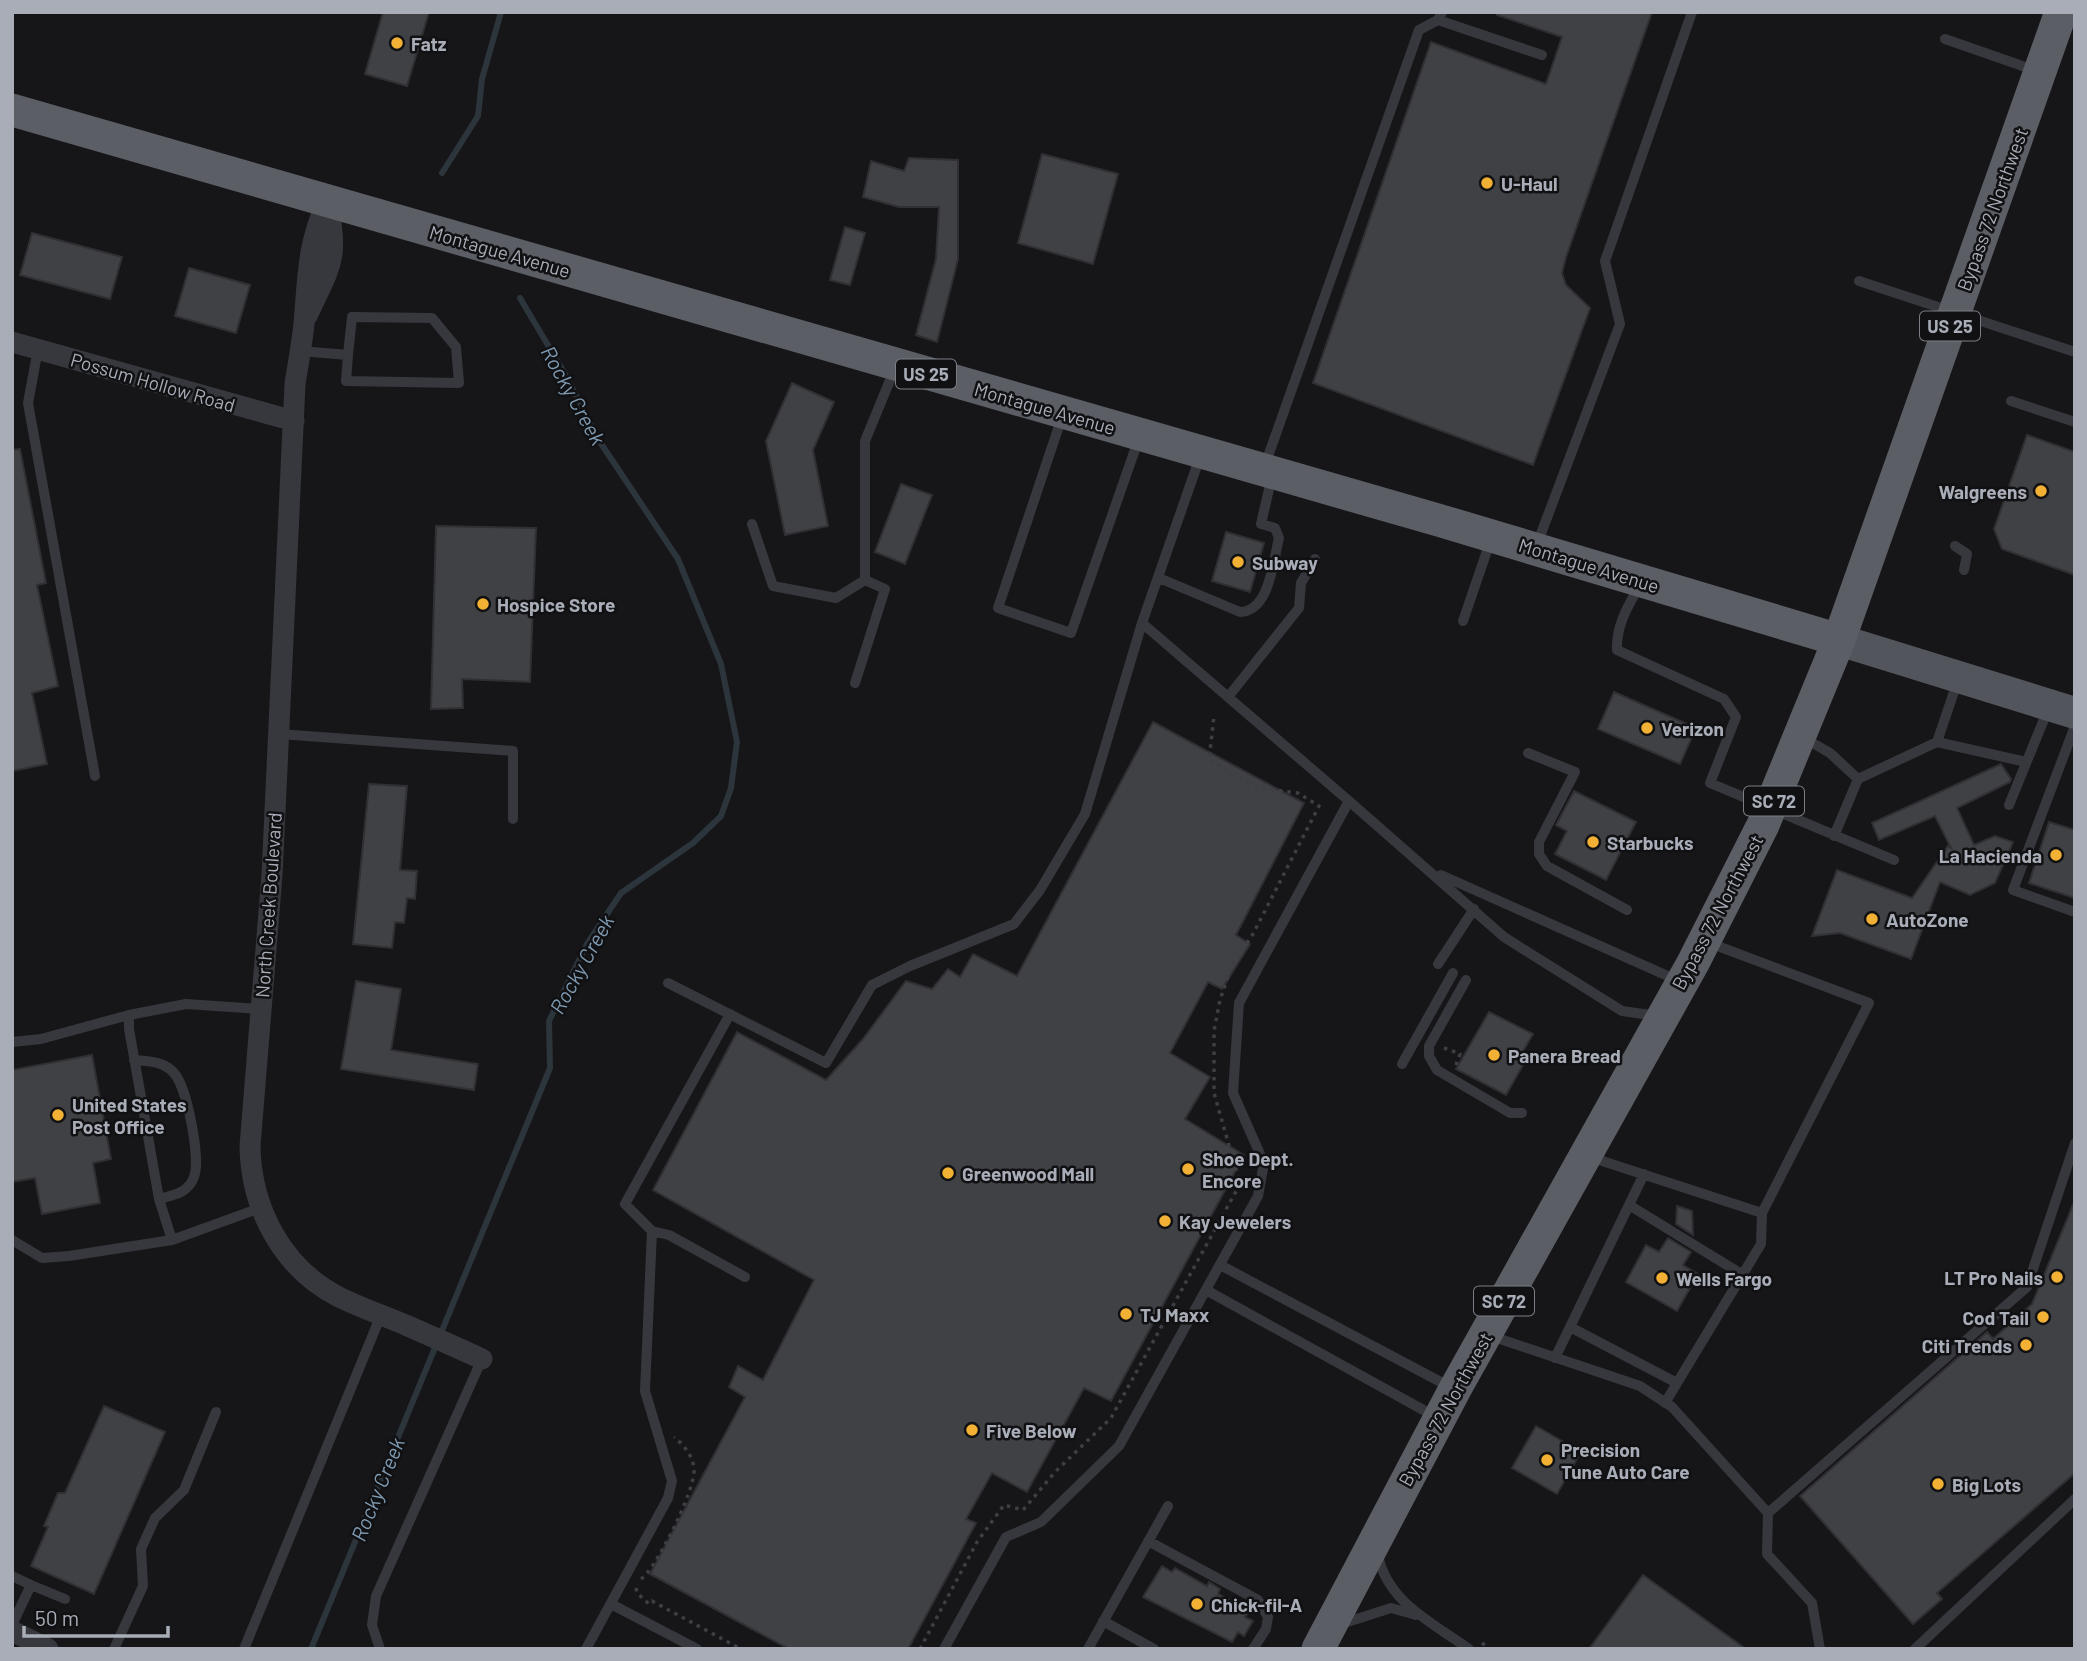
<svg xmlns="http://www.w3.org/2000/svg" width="2087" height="1661" font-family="Barlow,sans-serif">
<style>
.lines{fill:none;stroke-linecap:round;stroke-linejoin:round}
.stream{stroke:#2c353c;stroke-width:6}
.building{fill:#404145;stroke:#303034;stroke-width:2}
.path{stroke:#3d3f44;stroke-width:3.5;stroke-dasharray:3.5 5;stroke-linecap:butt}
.service{stroke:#37383d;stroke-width:10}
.minor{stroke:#37383d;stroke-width:21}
.primary{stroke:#53555c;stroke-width:32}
.trunk{stroke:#5b5e65;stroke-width:33}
.poi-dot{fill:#f2b134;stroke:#111113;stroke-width:2.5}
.labels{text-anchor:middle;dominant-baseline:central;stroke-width:5;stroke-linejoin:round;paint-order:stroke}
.shield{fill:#111113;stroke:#7b7e86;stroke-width:2}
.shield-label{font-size:18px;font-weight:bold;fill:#a8adb8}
.poi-label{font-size:19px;font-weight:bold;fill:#a8adb8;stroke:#111113;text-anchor:start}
.street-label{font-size:19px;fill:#a8adb8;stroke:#111113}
.water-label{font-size:21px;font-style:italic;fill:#7f9bb3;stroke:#111113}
</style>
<rect width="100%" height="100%" fill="#161618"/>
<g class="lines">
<path class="stream" d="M 442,173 L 478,116 L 482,79 L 501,12
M 311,1649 L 550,1068 L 549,1021 L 587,944 L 621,893 L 693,843 L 721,816 L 731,788 L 737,742 L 721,664 L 678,559 L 600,442 L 565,374 L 520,298"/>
</g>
<path class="building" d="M 383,12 L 429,12 L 407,86 L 365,74 Z
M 1497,12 L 1652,12 L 1566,257 L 1562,273 L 1566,285 L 1590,308 L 1533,465 L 1313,383 L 1431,42 L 1546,84 L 1562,37 L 1497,15 Z
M 1042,154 L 1118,174 L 1093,264 L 1018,243 Z
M 909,158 L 958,160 L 958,259 L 937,342 L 916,335 L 936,259 L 939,207 L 899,207 L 863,197 L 871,161 L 904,171 Z
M 845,227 L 865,233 L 850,285 L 830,280 Z
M 32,233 L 122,257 L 110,299 L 20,275 Z
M 189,268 L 250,285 L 236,333 L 175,316 Z
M 792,383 L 834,402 L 813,450 L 828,526 L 785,535 L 766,441 Z
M 2027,435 L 2075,452 L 2075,575 L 2002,549 L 1994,529 Z
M 20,449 L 46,583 L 37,585 L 58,686 L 32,693 L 47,764 L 12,771 L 12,450 Z
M 901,484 L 932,495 L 905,564 L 875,552 Z
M 436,526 L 536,528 L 530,682 L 462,679 L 463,708 L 431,709 Z
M 1226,532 L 1264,543 L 1250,592 L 1212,581 Z
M 1614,692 L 1696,728 L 1680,764 L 1598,729 Z
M 1153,722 L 1304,803 L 1236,935 L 1250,944 L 1222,989 L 1208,982 L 1170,1053 L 1210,1077 L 1185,1119 L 1244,1155 L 1111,1401 L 1084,1388 L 1027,1492 L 992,1473 L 966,1519 L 976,1523 L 908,1649 L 789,1649 L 650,1574 L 745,1397 L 729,1387 L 738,1366 L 763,1380 L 814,1280 L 653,1190 L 737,1032 L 826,1080 L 863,1039 L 906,981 L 932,989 L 948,969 L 960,977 L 973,954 L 1017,976 Z
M 2001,764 L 2011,779 L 2010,782 L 1957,808 L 1974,845 L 1995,836 L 2013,842 L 1995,883 L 1970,895 L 1940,882 L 1911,959 L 1840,933 L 1812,936 L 1837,870 L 1912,898 L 1948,846 L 1951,848 L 1935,816 L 1879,840 L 1872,823 Z
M 369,784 L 407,786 L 400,870 L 417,871 L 415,899 L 407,898 L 404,923 L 395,922 L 392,948 L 353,944 Z
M 1574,791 L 1636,822 L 1606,880 L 1555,854 L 1567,831 L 1556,825 Z
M 2049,822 L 2075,830 L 2075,898 L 2029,883 Z
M 356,981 L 401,989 L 391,1050 L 478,1064 L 474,1090 L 341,1069 Z
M 1489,1012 L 1533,1034 L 1522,1053 L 1528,1056 L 1506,1095 L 1456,1069 Z
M 92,1055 L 111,1159 L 93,1163 L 100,1203 L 42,1214 L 35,1178 L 12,1182 L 12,1070 Z
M 2075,1200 L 2075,1473 L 1937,1593 L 1942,1599 L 1913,1624 L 1800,1496 L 1987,1332 L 1993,1339 L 2032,1304 Z
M 1677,1206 L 1692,1211 L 1693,1235 L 1676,1224 Z
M 1668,1238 L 1691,1252 L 1683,1265 L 1698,1274 L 1677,1311 L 1626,1282 L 1646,1245 L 1659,1252 Z
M 104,1406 L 165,1432 L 94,1594 L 31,1566 L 48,1527 L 44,1526 L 58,1493 L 65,1493 Z
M 1536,1426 L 1581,1452 L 1557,1494 L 1512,1468 Z
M 1162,1566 L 1172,1572 L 1175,1568 L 1207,1586 L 1209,1582 L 1220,1589 L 1218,1594 L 1249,1611 L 1245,1617 L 1253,1621 L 1244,1636 L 1238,1632 L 1232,1642 L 1143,1597 Z
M 1643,1575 L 1746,1649 L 1589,1649 Z"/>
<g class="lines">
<path class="path" d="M 1444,1048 L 1460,1054 L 1456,1065
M 641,1579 C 656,1569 696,1489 694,1469 C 693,1456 684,1445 674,1437
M 636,1588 L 637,1593 L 649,1604 L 652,1601 L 741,1649
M 1482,1643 L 1490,1649
M 920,1649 L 977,1542 L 1004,1505 L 1023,1510 L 1055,1472 L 1111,1418 L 1240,1184 L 1214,1093 L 1214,1031 L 1220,1000 L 1232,965 L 1253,934 L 1319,806 L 1298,793 L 1257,788 L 1209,760 L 1214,716"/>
<path class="service" d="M 1438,20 L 1542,55
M 1945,39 L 2037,71
M 1859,281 L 2075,352
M 38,349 L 28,403 L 95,776
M 300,351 L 348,355 L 346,381 L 459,383 L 456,347 L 432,318 L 352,317 L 348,355
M 2011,401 L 2075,422
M 1062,417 L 998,608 L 1071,633 L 1139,438
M 1201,454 L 1142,623 L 1349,801
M 1265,465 L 1419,30 L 1438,20 L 1442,12
M 752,524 L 773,586 L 836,598 L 865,580
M 1955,546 L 1967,554 L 1964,570
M 1536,547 L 1620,324 L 1605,261 L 1692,12
M 1159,578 L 1240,612 C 1270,611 1273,561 1279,538 L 1275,528 L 1261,524 L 1272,476
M 1640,585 C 1628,606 1616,625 1617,650 L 1724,699 L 1736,717 L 1710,783 L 1894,860
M 1463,621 L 1491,539
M 855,683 L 885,589 L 865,580 L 865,441 L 895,368
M 1228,697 L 1299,608 L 1301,583 L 1315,559
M 2075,726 L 2013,890 L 2075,912
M 279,734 L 513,751 L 513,819
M 1804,738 L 1830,753 L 1858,779 L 1937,742 L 1958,680
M 1937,742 L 2026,762
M 1528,753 L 1575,772 L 1539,842 L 1539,854 L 1547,866 L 1627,910
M 2009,805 L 2049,707
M 1834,836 L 1858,779
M 1441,875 L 1679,981
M 1438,964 L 1474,909
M 1466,980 L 1429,1046 L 1429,1056 L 1437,1070 L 1510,1113 L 1522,1113
M 668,983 L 826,1063 L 872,985 L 910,966 L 1014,924 L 1040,890 L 1085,814 L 1142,623
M 12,1042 L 41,1039 L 129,1015
M 134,1060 C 148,1061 164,1061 174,1073 C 187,1087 201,1159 194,1177 C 188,1193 174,1195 159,1199
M 1402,1064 L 1453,973
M 1590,1157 L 1762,1213 L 1869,1003 L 1707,942
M 1629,1205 L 1743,1275
M 652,1231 L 669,1235 L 745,1277
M 12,1240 L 42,1258 L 69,1256 L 172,1240 L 260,1208
M 172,1240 L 159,1199 L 129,1029 L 129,1015 L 186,1004 L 261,1009
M 1220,1265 L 1452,1388
M 1206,1290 L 1436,1417
M 1570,1327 L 1677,1383
M 1488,1335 L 1640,1386 L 1672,1407 L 1768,1513 L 2027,1287 L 2075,1143
M 1555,1358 L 1644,1174
M 1665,1403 L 1761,1244 L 1762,1213
M 1768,1513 L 1767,1554 L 1812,1603 L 1820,1649
M 1148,1541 L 1258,1600 L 1268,1617 L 1266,1629 L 1253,1649
M 1378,1555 C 1387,1602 1433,1623 1469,1649
M 12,1576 L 31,1585 L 12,1625
M 31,1585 L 65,1599
M 611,1604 L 697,1649
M 1103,1621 L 1154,1649
M 1338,1625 L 1391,1608 L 1416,1615
M 114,1649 L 143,1586 L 141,1549 L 155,1518 L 184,1490 L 216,1412
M 244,1649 L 381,1315
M 380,1649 L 372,1625 L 376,1596 L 482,1359
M 586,1649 L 668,1498 L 672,1481 L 645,1391 L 652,1231 L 625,1204 L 730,1014
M 944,1649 L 1006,1537 L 1041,1522 L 1119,1446 L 1258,1196 L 1264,1163 L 1233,1093 L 1239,1003 L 1349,801 L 1504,937 L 1622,1011 L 1657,1016
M 1088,1649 L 1168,1506
M 1915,1649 L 2075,1499"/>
<path class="minor" d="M 327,202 C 307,245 308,278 304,324 C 302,344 298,364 295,384 L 272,875 L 250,1146 C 251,1208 282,1268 339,1297 C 361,1308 385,1316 408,1326 C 433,1337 458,1348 482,1359
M 307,316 C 330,266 340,259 327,202
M 12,342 L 294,421
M 12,1631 L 48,1649"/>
<path class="primary" d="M 1839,640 L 2075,713"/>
<path class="trunk" d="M 12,110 L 1438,520 L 1839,640
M 1318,1649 L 1455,1389 L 1693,963 L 1763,825 L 1839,640 L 2061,12"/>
</g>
<g class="poi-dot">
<circle cx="397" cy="43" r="7"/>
<circle cx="1487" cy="183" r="7"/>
<circle cx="2041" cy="491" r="7"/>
<circle cx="1238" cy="562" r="7"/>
<circle cx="483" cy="604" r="7"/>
<circle cx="1647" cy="728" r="7"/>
<circle cx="1593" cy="842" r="7"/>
<circle cx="2056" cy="855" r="7"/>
<circle cx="1872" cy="919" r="7"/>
<circle cx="1494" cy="1055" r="7"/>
<circle cx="58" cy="1115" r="7"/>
<circle cx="1188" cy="1169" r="7"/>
<circle cx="948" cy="1173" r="7"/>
<circle cx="1165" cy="1221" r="7"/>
<circle cx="2057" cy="1277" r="7"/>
<circle cx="1662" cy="1278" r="7"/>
<circle cx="1126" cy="1314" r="7"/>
<circle cx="2043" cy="1317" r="7"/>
<circle cx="2026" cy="1345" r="7"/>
<circle cx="972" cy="1430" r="7"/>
<circle cx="1547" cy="1460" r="7"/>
<circle cx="1938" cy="1484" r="7"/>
<circle cx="1197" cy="1604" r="7"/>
</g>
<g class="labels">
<g class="shield">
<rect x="1920" y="311.5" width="60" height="29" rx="5"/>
<rect x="896" y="359.5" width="60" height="29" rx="5"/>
<rect x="1744" y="786.5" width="60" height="29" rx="5"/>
<rect x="1474" y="1286.5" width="60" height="29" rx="5"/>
</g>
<g class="shield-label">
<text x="1950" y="326">US 25</text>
<text x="926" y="374">US 25</text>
<text x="1774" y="801">SC 72</text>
<text x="1504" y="1301">SC 72</text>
</g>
<g class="poi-label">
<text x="411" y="43">Fatz</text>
<text x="1501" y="183">U-Haul</text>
<text x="2027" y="491" text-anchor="end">Walgreens</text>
<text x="1252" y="562">Subway</text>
<text x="497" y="604">Hospice Store</text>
<text x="1661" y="728">Verizon</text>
<text x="1607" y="842">Starbucks</text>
<text x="2042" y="855" text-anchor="end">La Hacienda</text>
<text x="1886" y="919">AutoZone</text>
<text x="1508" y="1055">Panera Bread</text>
<text x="72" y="1104">United States<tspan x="72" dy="22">Post Office</tspan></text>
<text x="1202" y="1158">Shoe Dept.<tspan x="1202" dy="22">Encore</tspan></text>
<text x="962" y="1173">Greenwood Mall</text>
<text x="1179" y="1221">Kay Jewelers</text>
<text x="2043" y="1277" text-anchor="end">LT Pro Nails</text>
<text x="1676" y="1278">Wells Fargo</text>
<text x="1140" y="1314">TJ Maxx</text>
<text x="2029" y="1317" text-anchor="end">Cod Tail</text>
<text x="2012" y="1345" text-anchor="end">Citi Trends</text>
<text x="986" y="1430">Five Below</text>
<text x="1561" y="1449">Precision<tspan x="1561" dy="22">Tune Auto Care</tspan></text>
<text x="1952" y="1484">Big Lots</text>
<text x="1211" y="1604">Chick-fil-A</text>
</g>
<g class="street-label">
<text transform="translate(1992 209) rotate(-70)">Bypass 72 Northwest</text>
<text transform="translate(500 251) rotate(16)">Montague Avenue</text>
<text transform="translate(153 382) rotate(16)">Possum Hollow Road</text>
<text transform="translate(1045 408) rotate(16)">Montague Avenue</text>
<text transform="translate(1589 565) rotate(17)">Montague Avenue</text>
<text transform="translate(268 905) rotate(-86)">North Creek Boulevard</text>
<text transform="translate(1717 912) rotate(-62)">Bypass 72 Northwest</text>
<text transform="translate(1445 1409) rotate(-61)">Bypass 72 Northwest</text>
</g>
<g class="water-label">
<text transform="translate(574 395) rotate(61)">Rocky Creek</text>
<text transform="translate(581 964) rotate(-61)">Rocky Creek</text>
<text transform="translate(377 1489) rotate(-68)">Rocky Creek</text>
</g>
</g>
<rect width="2087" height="1661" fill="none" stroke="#a8adb8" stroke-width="28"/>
<path d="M24 1626v10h144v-10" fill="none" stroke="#a8adb8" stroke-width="3.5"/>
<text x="35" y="1626" font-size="21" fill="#a8adb8" stroke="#111113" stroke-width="5" paint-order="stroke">50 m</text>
</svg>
